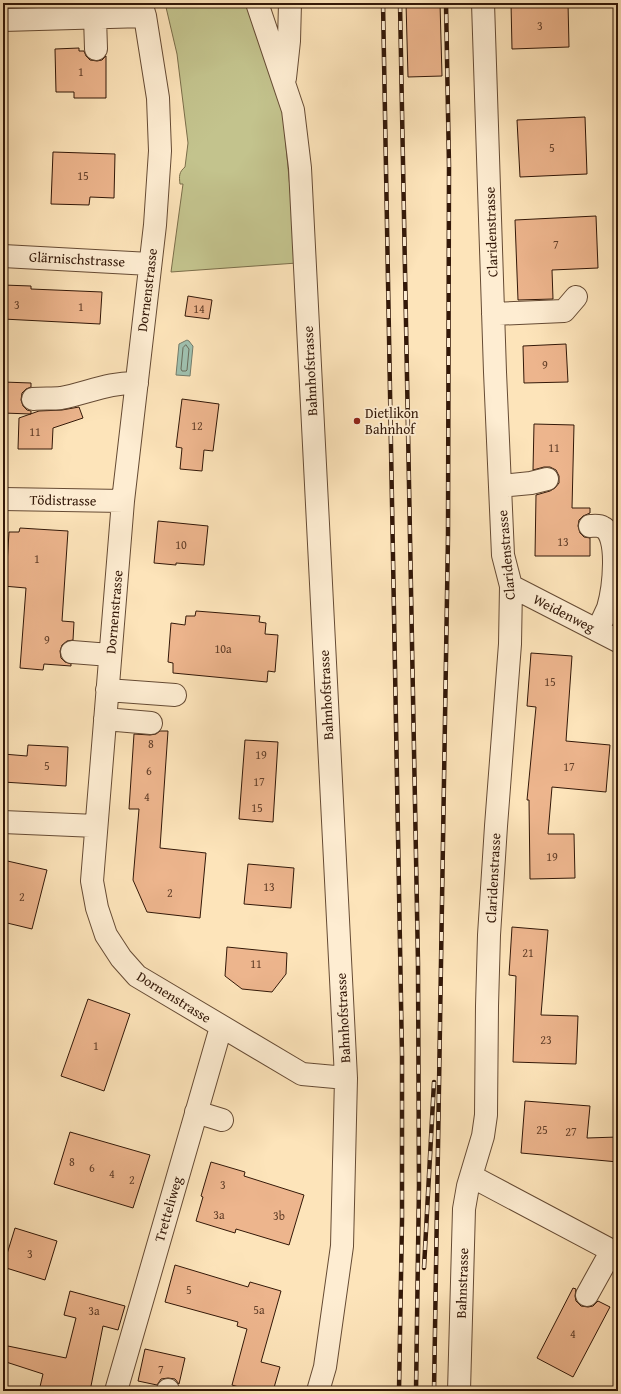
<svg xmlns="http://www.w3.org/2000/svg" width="621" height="1394" font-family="'Gentium Book Plus',serif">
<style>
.green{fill:#c3c38d;stroke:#7b6e4a}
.water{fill:#9fbfad;stroke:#747c6b}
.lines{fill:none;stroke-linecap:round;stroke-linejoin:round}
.shore{stroke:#696c5a;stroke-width:1}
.building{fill:#edb58d;stroke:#331808}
.minor-casing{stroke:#664b34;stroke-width:24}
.minor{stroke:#feedd2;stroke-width:22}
.rail-casing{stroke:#331808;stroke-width:4.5}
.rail{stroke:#feedd2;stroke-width:3;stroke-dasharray:9;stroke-linecap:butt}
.poi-dot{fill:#8f2418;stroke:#feedd2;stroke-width:1.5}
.labels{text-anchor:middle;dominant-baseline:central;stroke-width:3.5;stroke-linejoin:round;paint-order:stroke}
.number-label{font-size:12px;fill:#623f29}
.street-label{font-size:14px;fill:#331808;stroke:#feedd2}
.poi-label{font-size:14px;fill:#331808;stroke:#feedd2;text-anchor:start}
</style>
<rect width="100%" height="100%" fill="#fde4ba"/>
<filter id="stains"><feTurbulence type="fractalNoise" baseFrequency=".005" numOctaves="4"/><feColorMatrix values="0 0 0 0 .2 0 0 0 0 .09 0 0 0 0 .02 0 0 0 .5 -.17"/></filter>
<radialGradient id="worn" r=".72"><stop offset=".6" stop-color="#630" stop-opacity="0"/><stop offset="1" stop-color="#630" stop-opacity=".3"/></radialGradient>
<path class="green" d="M 165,3 L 248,3 L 283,114 L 297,263 L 171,272 L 183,184 L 180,184 C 179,176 179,172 185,167 L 188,143 L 177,54 Z"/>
<path class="water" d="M 187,340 L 189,341 L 192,345 L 193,346 L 190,376 L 176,375 L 179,344 Z"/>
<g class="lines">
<path class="shore" d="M 186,345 L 189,349 L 187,370 L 186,371 L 182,371 L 181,369 L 183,348 Z"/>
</g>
<path class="building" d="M 406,3 L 440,3 L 442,76 L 408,77 Z
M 511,3 L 568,3 L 569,47 L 512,49 Z
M 79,48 L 79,51 L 84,51 L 86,56 L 90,60 L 97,61 L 102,60 L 106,56 L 106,98 L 74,98 L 74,92 L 56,92 L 55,49 Z
M 585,117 L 587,174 L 520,177 L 517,120 Z
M 53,152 L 115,154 L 114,198 L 90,197 L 89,205 L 51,204 Z
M 596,216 L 598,268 L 552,270 L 553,299 L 518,300 L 515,220 Z
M 3,285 L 31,286 L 31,289 L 102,292 L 100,324 L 3,319 Z
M 188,296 L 212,300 L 209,319 L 185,316 Z
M 566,344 L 568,382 L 524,383 L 523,346 Z
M 3,382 L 31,383 L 31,387 L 26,389 L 22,393 L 21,400 L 23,406 L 27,410 L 31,411 L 31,414 L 3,413 Z
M 182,399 L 219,404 L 213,451 L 204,450 L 202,471 L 180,469 L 182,448 L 176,447 Z
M 79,407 L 83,418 L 53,428 L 52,449 L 18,449 L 19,418 L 39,411 L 62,410 Z
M 534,424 L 574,425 L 572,508 L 590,508 L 590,513 L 583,516 L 579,520 L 578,526 L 580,533 L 584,537 L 590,538 L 590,556 L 535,556 L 536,495 L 550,491 L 555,488 L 559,483 L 559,476 L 556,470 L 550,467 L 544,467 L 533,470 Z
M 158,521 L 208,526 L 204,565 L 176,563 L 176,565 L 154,563 Z
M 20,528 L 68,531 L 62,621 L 74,622 L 73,640 L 67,641 L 62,645 L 60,651 L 61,658 L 65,662 L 71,664 L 71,666 L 44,664 L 43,670 L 20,668 L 26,588 L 3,586 L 3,565 L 7,565 L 9,532 L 19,532 Z
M 196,611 L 260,616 L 259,622 L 266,623 L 265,634 L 278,635 L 275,672 L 268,671 L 267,682 L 173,673 L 173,663 L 168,662 L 171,623 L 185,625 L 186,616 L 195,616 Z
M 531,653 L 572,656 L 566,741 L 610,745 L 606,792 L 552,787 L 548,834 L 574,834 L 575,878 L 530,879 L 529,800 L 527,800 L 536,707 L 527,706 Z
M 160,731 L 168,731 L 160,848 L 206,853 L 200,918 L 147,912 L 133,880 L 139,809 L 129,809 L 134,734 L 150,735 L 156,734 Z
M 245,740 L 278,742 L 273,822 L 239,819 Z
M 28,745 L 68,747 L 66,786 L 3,782 L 3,754 L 27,756 Z
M 3,860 L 47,870 L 32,929 L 3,922 Z
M 248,864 L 294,868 L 291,908 L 244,904 Z
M 512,927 L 548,930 L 541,1015 L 578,1016 L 576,1064 L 513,1062 L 516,976 L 509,975 Z
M 227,947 L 287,953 L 286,974 L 272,992 L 242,989 L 225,976 Z
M 88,999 L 130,1014 L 104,1091 L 61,1076 Z
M 525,1101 L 590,1106 L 587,1138 L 618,1137 L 618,1162 L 521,1153 Z
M 70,1132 L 150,1155 L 133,1208 L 54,1184 Z
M 211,1162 L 245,1172 L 244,1176 L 304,1195 L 289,1245 L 236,1229 L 235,1233 L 196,1221 L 203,1197 L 201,1196 Z
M 15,1228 L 57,1241 L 45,1280 L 3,1267 Z
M 175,1265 L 248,1287 L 250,1282 L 281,1291 L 261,1362 L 280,1367 L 273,1391 L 252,1391 L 232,1385 L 247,1329 L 237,1326 L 238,1322 L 165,1302 Z
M 573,1288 L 576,1289 L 575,1296 L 576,1301 L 581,1306 L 588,1307 L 593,1306 L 598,1301 L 610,1307 L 573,1377 L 537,1358 Z
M 70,1291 L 125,1306 L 118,1330 L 103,1326 L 90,1391 L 39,1391 L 43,1374 L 3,1361 L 3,1345 L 66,1358 L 76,1318 L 64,1315 Z
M 145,1349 L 185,1358 L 179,1384 L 175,1379 L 168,1378 L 161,1379 L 157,1385 L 138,1381 Z"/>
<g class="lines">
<g class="minor-casing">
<path id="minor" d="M 141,3 L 145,16 L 158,98 L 160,151 L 155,225 L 123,501 L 92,881 L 97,908 L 106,935 L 121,958 L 137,976 L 302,1074 L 346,1078
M 257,3 L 293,110 L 300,168 L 346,1078 L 342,1246 L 325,1367 L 318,1391
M 95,17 L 96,49
M 3,20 L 145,16
M 285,78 L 289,41 L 290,3
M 3,256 L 150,264
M 493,314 L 564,311 L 576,297
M 33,399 C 42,398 52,399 61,398 C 87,393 110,382 137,383
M 500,486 L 531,483 L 547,479
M 3,499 L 123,501
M 590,526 C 593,526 599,525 602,527 C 621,534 613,591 608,608 C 605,615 601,623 597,630
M 511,586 L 618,641
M 72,652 L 110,655
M 107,690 L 175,695
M 105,719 L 151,723
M 3,822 L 96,826
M 196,1112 L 222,1120
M 471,1176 L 618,1254
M 587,1295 L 612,1250
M 116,1391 L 221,1027
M 168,1391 L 168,1390
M 459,1391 L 464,1209 L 468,1186 L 483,1136 L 486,1115 L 487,1006 L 489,935 L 496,826 L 510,644 L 511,586 L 503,555 L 495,372 L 483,3"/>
</g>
<use href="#minor" class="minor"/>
<g class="rail-casing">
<path id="rail" d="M 383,3 L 402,1056 L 402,1220 L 399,1391
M 400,3 L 418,963 L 419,1185 L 416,1391
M 424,1268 L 434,1082
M 434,1391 L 448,536 L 449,166 L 446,3"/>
</g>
<use href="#rail" class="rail"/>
</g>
<circle class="poi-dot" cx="357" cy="421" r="4"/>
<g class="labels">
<g class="number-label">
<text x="540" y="25">3</text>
<text x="81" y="71">1</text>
<text x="552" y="147">5</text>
<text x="83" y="175">15</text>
<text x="556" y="244">7</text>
<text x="17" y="304">3</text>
<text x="81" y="306">1</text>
<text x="199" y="308">14</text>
<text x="545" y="364">9</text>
<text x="197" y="425">12</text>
<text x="35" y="431">11</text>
<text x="554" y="447">11</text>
<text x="563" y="541">13</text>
<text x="181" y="544">10</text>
<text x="37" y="558">1</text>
<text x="47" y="639">9</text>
<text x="223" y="648">10a</text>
<text x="550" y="681">15</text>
<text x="151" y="743">8</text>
<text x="261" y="754">19</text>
<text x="47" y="765">5</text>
<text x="569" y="766">17</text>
<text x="149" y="770">6</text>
<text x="259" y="781">17</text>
<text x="147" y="796">4</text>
<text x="257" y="807">15</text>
<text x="552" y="856">19</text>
<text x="269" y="886">13</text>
<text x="170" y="892">2</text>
<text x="22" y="896">2</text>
<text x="528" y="952">21</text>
<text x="256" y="963">11</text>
<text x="546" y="1039">23</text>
<text x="96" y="1045">1</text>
<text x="542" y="1129">25</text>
<text x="571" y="1131">27</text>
<text x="72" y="1161">8</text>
<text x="92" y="1167">6</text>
<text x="112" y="1173">4</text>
<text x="132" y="1179">2</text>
<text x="223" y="1184">3</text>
<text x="219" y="1214">3a</text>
<text x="279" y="1215">3b</text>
<text x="30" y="1253">3</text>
<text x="189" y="1289">5</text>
<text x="259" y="1309">5a</text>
<text x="94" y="1310">3a</text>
<text x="573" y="1333">4</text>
<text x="161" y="1369">7</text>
</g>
<g class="street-label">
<text transform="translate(491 232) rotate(-92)">Claridenstrasse</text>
<text transform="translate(77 259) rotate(3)">Glärnischstrasse</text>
<text transform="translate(147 290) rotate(-83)">Dornenstrasse</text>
<text transform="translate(310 371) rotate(-93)">Bahnhofstrasse</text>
<text transform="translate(63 500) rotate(1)">Tödistrasse</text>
<text transform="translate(506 555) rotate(-95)">Claridenstrasse</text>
<text transform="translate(114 612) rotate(-85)">Dornenstrasse</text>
<text transform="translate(564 613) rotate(27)">Weidenweg</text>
<text transform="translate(326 695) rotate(-93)">Bahnhofstrasse</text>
<text transform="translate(493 878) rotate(-87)">Claridenstrasse</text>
<text transform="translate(174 997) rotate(32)">Dornenstrasse</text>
<text transform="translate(343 1018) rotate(-93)">Bahnhofstrasse</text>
<text transform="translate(168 1209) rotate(-74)">Tretteliweg</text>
<text transform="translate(462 1283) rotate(-88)">Bahnstrasse</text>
</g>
<g class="poi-label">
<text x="365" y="413">Dietlikon<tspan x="365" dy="16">Bahnhof</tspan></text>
</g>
</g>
<rect width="621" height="1394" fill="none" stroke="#fde4ba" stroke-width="16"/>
<rect x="4" y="4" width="613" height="1386" fill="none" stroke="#331808" stroke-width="2"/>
<rect x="8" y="8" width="605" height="1378" fill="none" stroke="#331808"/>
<rect width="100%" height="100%" filter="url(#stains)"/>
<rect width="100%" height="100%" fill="url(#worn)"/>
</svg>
